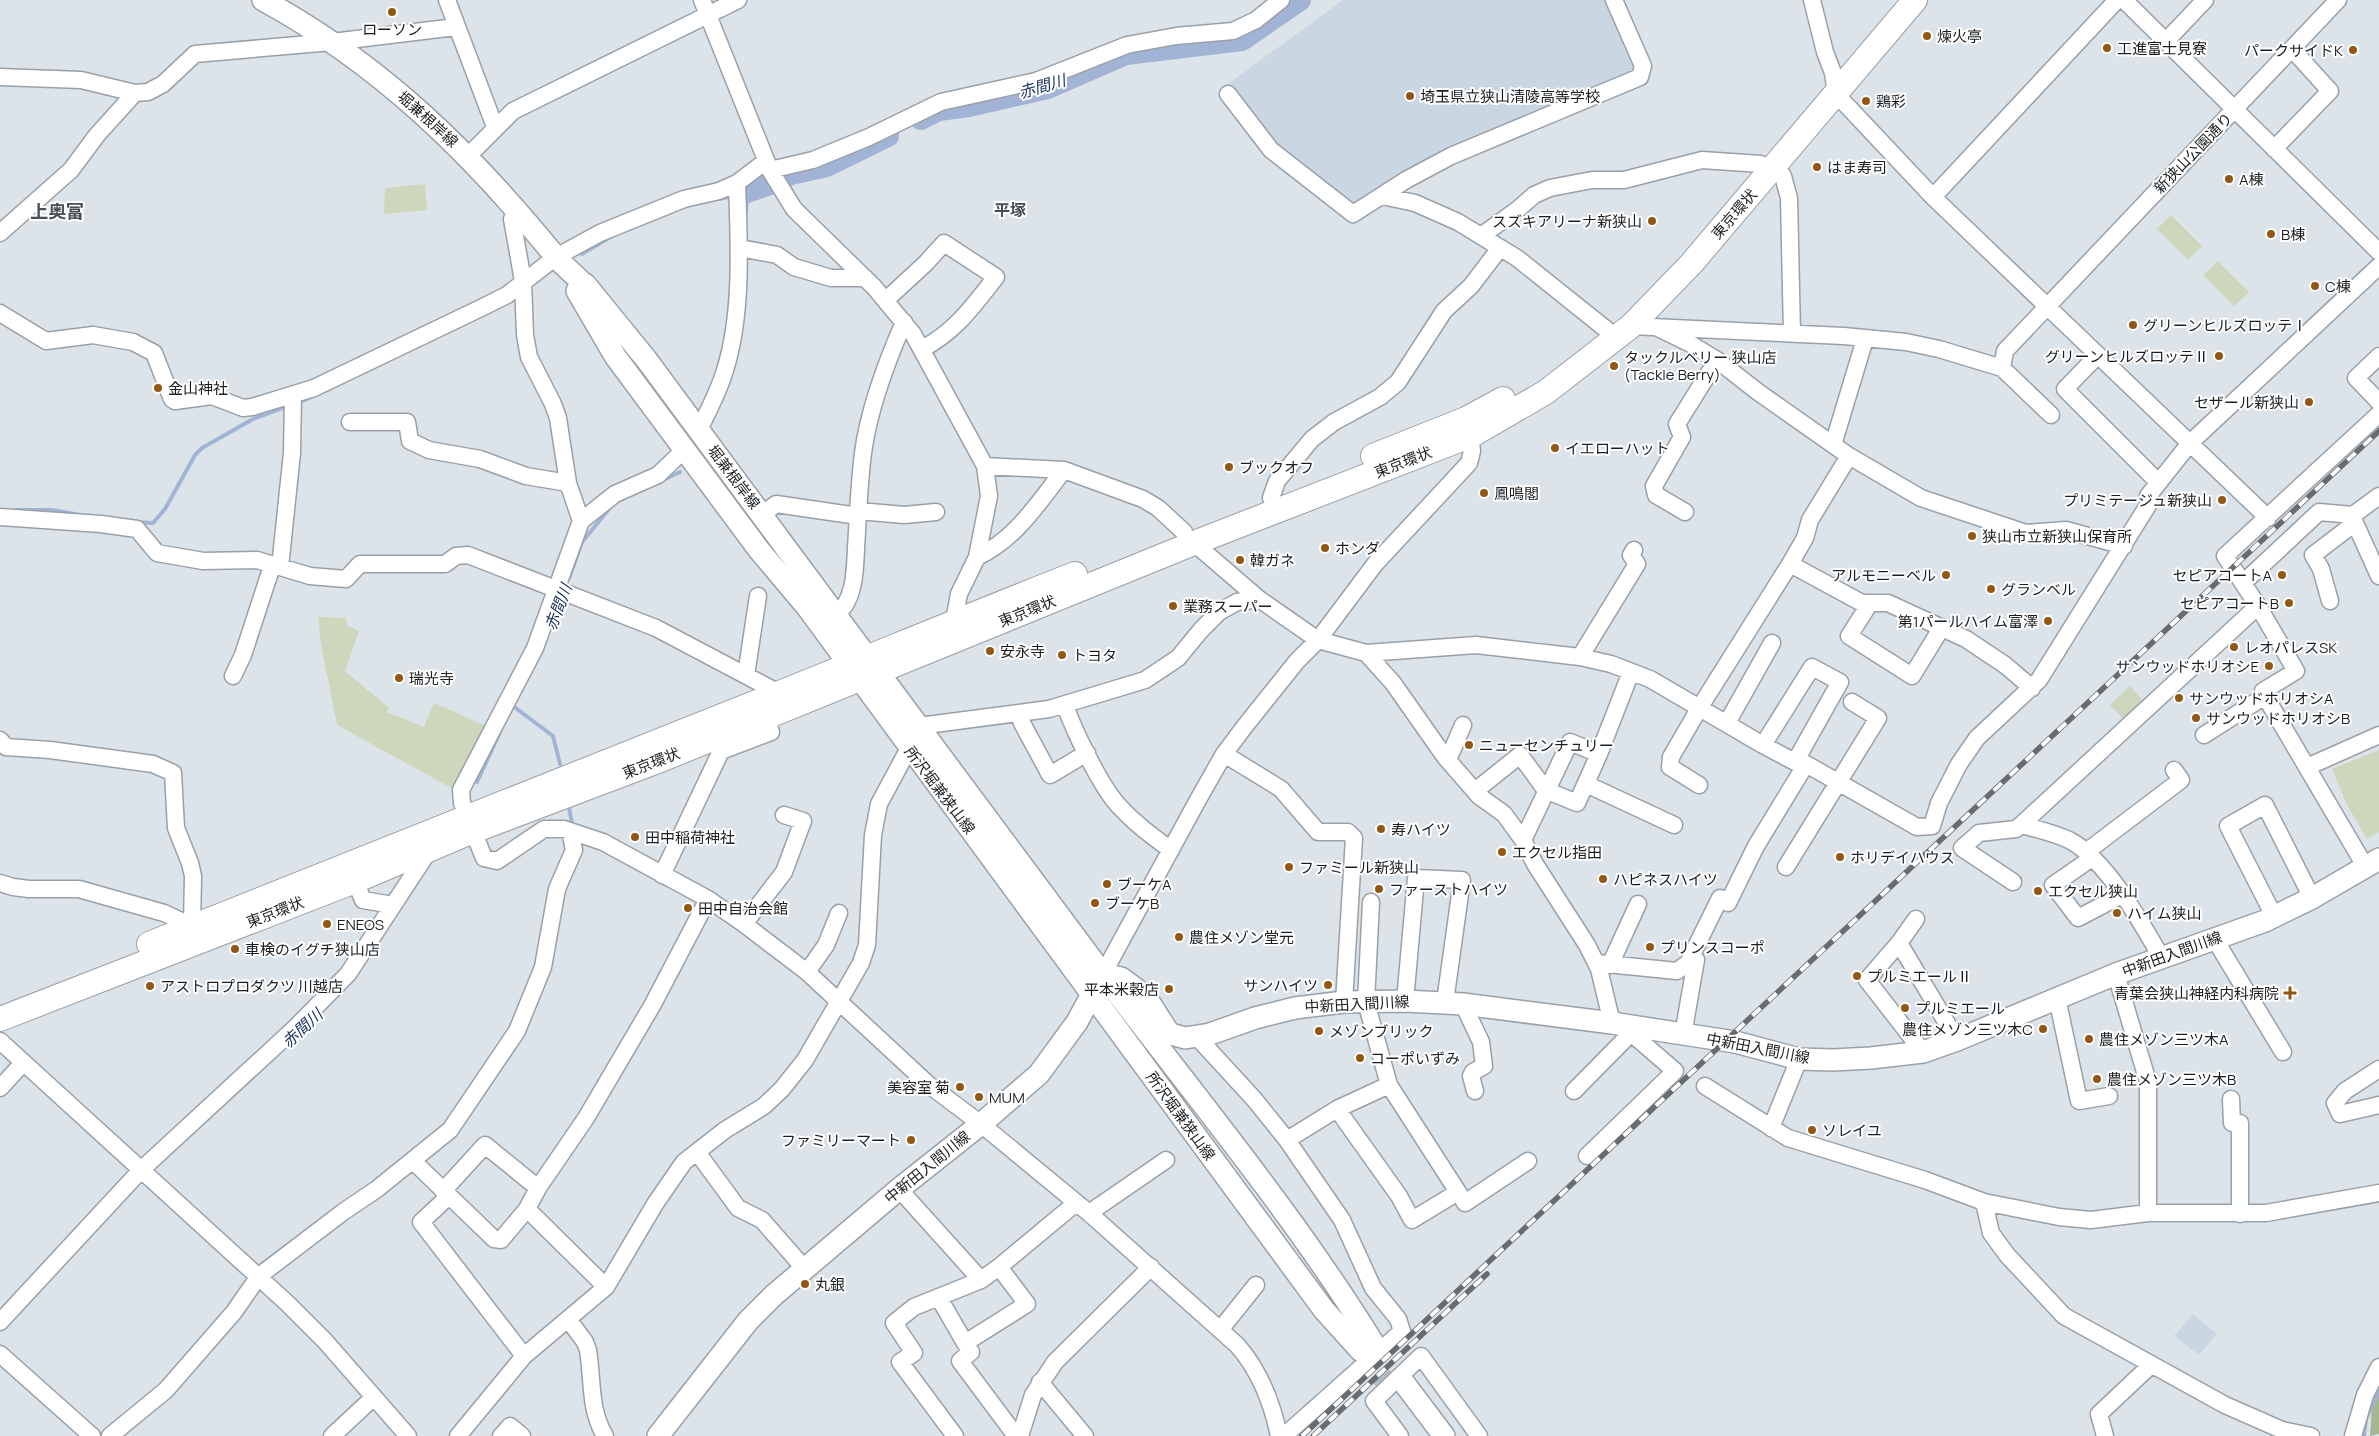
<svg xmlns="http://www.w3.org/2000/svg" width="2379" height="1436" font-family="Manrope,'Noto Sans JP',sans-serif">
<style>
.built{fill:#cad7e3}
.green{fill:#ccd7bb}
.forest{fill:#a8b691}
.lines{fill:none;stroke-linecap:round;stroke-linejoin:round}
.stream{stroke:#a2b4d6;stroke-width:4}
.river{stroke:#a2b4d6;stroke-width:22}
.major-tunnel{stroke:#b5bcc2;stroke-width:21;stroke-dasharray:21 11;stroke-linecap:butt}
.minor-casing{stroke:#99a0a7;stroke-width:19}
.major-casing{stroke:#99a0a7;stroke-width:24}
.highway-casing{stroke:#99a0a7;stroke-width:26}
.minor{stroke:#fff;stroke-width:16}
.major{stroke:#fff;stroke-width:21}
.highway{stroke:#fff;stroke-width:24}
.rail-casing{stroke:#676c6f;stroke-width:5.5}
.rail{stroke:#fff;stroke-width:4;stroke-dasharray:11;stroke-linecap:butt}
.poi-dot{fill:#915813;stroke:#fff;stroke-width:2}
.labels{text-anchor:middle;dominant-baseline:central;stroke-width:4;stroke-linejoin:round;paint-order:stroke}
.poi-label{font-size:15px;fill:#1b1e20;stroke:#fff;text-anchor:start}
.street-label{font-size:15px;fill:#1b1e20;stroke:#fff}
.water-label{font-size:16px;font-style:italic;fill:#1e3560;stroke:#fff}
.neighbourhood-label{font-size:16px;font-weight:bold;fill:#474d52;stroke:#fff}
.quarter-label{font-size:18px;font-weight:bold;fill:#474d52;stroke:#fff}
</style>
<rect width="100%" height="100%" fill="#dce4ea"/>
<path class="built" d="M 1343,0 L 1610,0 L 1638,74 L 1351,207 L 1274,147 L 1243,108 L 1228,84 Z
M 2193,1314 L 2217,1334 L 2199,1355 L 2174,1336 Z"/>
<path class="green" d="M 425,184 L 427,210 L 384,214 L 385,188 Z
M 2171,215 L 2202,246 L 2188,260 L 2157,229 Z
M 2218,261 L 2249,292 L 2234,306 L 2203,275 Z
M 318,617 L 345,618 L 348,626 L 359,631 L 345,671 L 389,708 L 387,712 L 424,727 L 434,703 L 488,727 L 455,790 L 337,725 L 321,644 Z
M 2130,686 L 2146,704 L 2127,723 L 2110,705 Z
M 2379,750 L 2379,832 L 2367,839 L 2346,803 L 2332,769 Z"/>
<path class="forest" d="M 2379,1394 L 2379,1434 L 2370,1436 L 2372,1406 Z"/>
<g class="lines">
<path class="stream" d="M 719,199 L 728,197
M 746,213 L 747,192
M 582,254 L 612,236
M 297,403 L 314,396
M 659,482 L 680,472
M 15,510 L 52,510 L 80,515
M 136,522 L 153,523 L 165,509 L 195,455 L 202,448 L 253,419 L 288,406
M 569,578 L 582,542 L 609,509
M 513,706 L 553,736 L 560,764
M 477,782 L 501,730
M 569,807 L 572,824
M 2364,1436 L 2366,1419 L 2379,1391"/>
<path class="river" d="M 921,119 L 939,110 L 969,106 L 1048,88 L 1126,54 L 1242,40 L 1300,0
M 783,178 L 791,174 L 827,166 L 888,136
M 747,192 L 770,184"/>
<path class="major-tunnel" d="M 1361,1351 L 1393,1391"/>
<g class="minor-casing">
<path id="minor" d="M 447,0 L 495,127
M 702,0 L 770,170 L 794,209 L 874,287 L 913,334 L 985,466 L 989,496 L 977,557 L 959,594 L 954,621
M 1812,0 L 1825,52 L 1833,73 L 1836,94 L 1933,197 L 2268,518
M 2124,0 L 2379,252
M 2166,41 L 2205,0
M 0,77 L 81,80 L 135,93 L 148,92 L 163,84 L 195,54 L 332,42 L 456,27
M 1228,94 L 1271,150 L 1353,214 L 1406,180 L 1451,156 L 1640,77 L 1643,66 L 1614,0
M 2274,149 L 2330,91 L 2292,49
M 468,156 L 513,111 L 738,0
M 1775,166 L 1783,176 L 1789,198 L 1792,334
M 770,170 L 813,160 L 869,137 L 941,102 L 1036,81 L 1127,45 L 1176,36 L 1233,31 L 1256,20 L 1281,0
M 1382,196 L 1415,203 L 1458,222 L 1517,258 L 1607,330
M 1933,197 L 2117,0
M 517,209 L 512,219 L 523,281 L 525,335 L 529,357 L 553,404 L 558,418 L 568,483 L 581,521 L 535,648 L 461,790 L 462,803 L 484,858 L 497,861 L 544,829 L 564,829 L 603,842 L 708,899 L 744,924 L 807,972 L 929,1085 L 981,1124 L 1089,1213 L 1237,1345 C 1260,1371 1272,1402 1279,1436
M 0,233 L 71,170 L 97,135 L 135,93
M 1481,236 L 1517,210 L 1534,195 L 1550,188 L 1592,180 L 1624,180 L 1702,160 L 1761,164
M 740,248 L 777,255 L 794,267 L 831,278 L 865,278
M 886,300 L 926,263 L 944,243 L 996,277 C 973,306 956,331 922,349
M 0,313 L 46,341 L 93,335 L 133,342 L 154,353 L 172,399 L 175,401 L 212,396 L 243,408 L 252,407 L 314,388 L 483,307 L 507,295 L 556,257 L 600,233 L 684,199 L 719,191 L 737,183 L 766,161
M 1631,326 L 1844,336 L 1906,342 L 1939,349 L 2002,368 L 2051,415
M 1658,328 L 1689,343 L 1717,360 L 1758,392 L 1849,456 L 1921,498 L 2026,533 L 2066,530 L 2124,546
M 2098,355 L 2065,389 L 2158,482
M 2379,356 L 2356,378 L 2379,402
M 2002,368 L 2005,351 L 2338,0
M 350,422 L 407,422 L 410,441 L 429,450 L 480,459 L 526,476 L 568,483
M 699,430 C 708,411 719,391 725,370 C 743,314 739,241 737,183
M 1833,445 L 1865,339
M 985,466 L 1064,470 L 1143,499 L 1158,508 L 1184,532
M 1271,498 L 1277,481 L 1312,439 L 1334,422 L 1380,397 L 1398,382 L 1444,311 L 1471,286 L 1500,248
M 859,511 L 904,515 L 936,512
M 1685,512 L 1656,495 L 1654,486 L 1682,437 L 1677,424 L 1717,360
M 762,515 L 776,504 L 858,516
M 2353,515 L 2379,496
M 0,517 L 101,524 L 137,529 L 157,553 L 203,561 L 257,560 L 310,576 L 346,579 L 360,564 L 445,564 L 456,556 L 468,555 L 656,628 L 779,693
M 581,521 L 615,494 L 658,475 L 684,450
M 1194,543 L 1259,599 L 1318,640 L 1366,653 L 1476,645 L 1580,657 L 1611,664 L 1650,679 L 1763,745 L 1795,762 L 1806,764 L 1917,827 L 1932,826 L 1939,803 L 1959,764 L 1977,738 L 2039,680 L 2150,502 L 2148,496 L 2190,443 L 2379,266
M 977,557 C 1015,540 1039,502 1064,470
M 1790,564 L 1862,603 L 1888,603 L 1966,639 L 2005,665 L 2032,688
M 280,567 L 292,453 L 293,395
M 2243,583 L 2319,512 L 2353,515 L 2355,523 L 2379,576
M 2330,601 L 2321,569 L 2313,555 L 2355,523
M 1870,603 L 1849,636 L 1912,676 L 1942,627
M 836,615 C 855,600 855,571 856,548 C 858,517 859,484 863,453 C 869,408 886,363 904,322
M 1366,653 L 1393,683 L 1445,757 L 1479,796 L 1504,814 L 1523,840 L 1535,864 L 1587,945 L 1599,969 L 1612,1023
M 1580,657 L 1637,564 L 1631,555 L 1634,550
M 746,675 L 758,596
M 233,676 L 243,655 L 272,566
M 2265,696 L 2365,866
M 1065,705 C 1074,731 1100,785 1118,805 C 1134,823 1152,836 1171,850
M 1019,713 L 1022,723 L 1050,775 L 1087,753
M 1727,723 L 1772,643
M 919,726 L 1049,709 L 1145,680 L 1178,658 L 1201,630 L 1219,612 L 1237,602 L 1259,599
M 2204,735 L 2265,696 L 2263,691 L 2296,671 L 2258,606 L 2225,556 L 2379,414
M 0,740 L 6,747 L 50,750 L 153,764 L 173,773 L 176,828 L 190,863 L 193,876 L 192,926 L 164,913 L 79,889 L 29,889 L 13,887 L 0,883
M 1763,745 L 1812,667 L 1840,682 L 1795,762
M 1224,754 L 1281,789 L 1318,832 L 1348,832 L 1354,838 L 1344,1002
M 1445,757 L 1451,753 L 1463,725
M 2307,767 L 2379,735
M 1586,784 L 1674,825
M 1699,785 L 1670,767 L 1671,757 L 1700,707 L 1790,564 L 1805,538 L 1810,520 L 1849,456
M 1475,791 L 1520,755 L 1547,792
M 1548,791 L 1577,803 L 1599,754
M 2021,825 L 2258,606
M 1523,840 L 1570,742 L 1599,754 L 1631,672
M 2086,852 L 2181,780 L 2174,770
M 2092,858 L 2053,885 L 2078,918 L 2122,895
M 1786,867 L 1878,718 L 1852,702
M 662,875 L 721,751 L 771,732 L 766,716
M 355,881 L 363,900 L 393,905
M 2013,882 L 1962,848 L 1979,833 L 2016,829 L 2021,825 C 2037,829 2054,833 2069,840 C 2106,859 2141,922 2161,957
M 1371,902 L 1366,1002 L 1389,1085 L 1465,1203 L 1528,1161
M 2274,916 L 2228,826 L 2265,805 L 2312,898
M 744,924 L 784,872 L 803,821 L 784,815
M 2214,938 L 2283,1052
M 1899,943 L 1916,919
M 1597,963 L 1677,971 L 1688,963 L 1720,898 L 1728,903 L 1756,846 L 1806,764
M 1610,965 L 1638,904
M 807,972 L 826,945 L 839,913
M 1103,974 L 1199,798 L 1224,754 L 1245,726 L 1297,661 L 1318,640 L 1375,564 L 1469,463 L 1472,451 L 1469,428
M 2116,974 L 2148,1082 L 2148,1213
M 2057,998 L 2079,1101 L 2109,1096
M 1405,1001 L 1416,878 L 1462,880 L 1445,1002
M 1463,1004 L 1481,1042 L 1484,1066 L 1473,1072 L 1471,1076 L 1475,1091
M 1683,1035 L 1696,960 L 1691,957
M 1197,1037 L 1254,1099 L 1287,1140 L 1342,1220 L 1373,1288 L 1398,1319 L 1402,1331 L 1284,1436
M 0,1041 L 287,1303 L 325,1341 L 408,1436
M 1923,1052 L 1867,980 L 1899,943 L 1957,1040
M 2379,1069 L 2345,1091 L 2335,1103 L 2340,1114 L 2379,1105
M 1705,1086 L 1788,1138 L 1925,1180 L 1984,1202 L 2059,1217 L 2091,1220 L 2148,1213 L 2266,1213 L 2379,1193
M 0,1088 L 23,1063
M 1574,1091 L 1636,1028
M 2231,1099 L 2232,1123 L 2240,1123 L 2240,1214
M 1337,1109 L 1399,1196 L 1412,1220 L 1458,1192
M 1771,1128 L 1799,1059
M 1287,1140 L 1337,1109 L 1389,1085
M 697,1152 L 738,1208 L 762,1220 L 804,1268
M 1587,1156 L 1675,1071 L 1631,1033
M 413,1161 L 494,1239 L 501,1240 L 527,1209 L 538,1188 L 586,1118 L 653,1004 L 708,899
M 899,1189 L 981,1280
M 443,1191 L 485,1145 L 538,1188
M 449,1196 L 421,1222 L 524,1356
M 1984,1202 L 1991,1233 L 2007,1255 L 2064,1316 L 2225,1405 L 2282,1430 L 2311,1436
M 527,1209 L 606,1287
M 1089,1213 L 1166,1160
M 939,1298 L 965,1343 L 1027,1304 L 999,1267
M 568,1319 L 585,1342 L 588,1350 C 593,1381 589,1409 605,1436
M 0,1322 L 141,1170 L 295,1028 L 348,974 L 430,849
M 1220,1330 L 1256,1285
M 965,1343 L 971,1352 L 960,1361 L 1016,1436
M 0,1354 L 92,1436
M 1040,1382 L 1085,1436
M 110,1436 L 166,1390 L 234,1312 L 259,1276 L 343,1212 L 377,1189 L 450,1130 L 517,1031 L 543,967 L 557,889 L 574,850 L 570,831
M 332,1436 L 374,1397
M 458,1436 L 524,1356 L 606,1287 L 655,1204 L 684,1162 L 725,1130 L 764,1106 L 782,1089 L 805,1060 L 861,963 L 867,945 L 873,835 L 879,804 L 909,748
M 501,1436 L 510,1426 L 522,1436
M 955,1436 L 900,1362 L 914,1353 L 894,1323 L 914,1307 L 981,1280 L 999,1267 L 1076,1203
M 1020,1436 L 1033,1395 L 1055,1362 L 1151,1267
M 1400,1436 L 1374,1401 L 1421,1356 L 1479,1436
M 2105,1436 L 2099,1414 L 2151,1365
M 2353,1436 L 2365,1395 L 2379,1367"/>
</g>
<g class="major-casing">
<path id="major" d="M 263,0 C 382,65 471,153 555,256 C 567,270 582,280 592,294
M 585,284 L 646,359 C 796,561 945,764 1096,965 C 1189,1089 1290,1209 1372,1341
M 577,291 L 615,356 L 759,550 L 807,607 L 1324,1310 L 1361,1351
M 1401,1379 L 1444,1436
M 658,1436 L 748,1321 L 774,1295 L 899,1189 L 981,1124 L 1039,1074 L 1077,1022 L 1103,974 L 1121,978 L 1136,989 L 1151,1005 L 1167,1030 L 1171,1034 L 1185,1038 L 1210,1034 L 1255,1018 L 1295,1008 L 1344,1002 L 1405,1001 L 1463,1004 L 1612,1023 L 1735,1042 L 1799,1059 L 1833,1060 L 1871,1058 L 1923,1052 L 1957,1040 L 2116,974 L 2265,921 L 2312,898 L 2379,859"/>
</g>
<g class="highway-casing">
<path id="highway" d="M 1373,456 L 1466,419 L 1503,399
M 149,944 C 358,859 568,777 777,694 C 877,654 975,613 1075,574
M 0,1019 L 355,881 L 473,831 L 663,759 L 1194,543 L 1472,435 L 1546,392 L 1631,326 L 1691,264 L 1915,0"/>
</g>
<use href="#minor" class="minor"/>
<use href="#major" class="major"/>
<use href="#highway" class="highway"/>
<g class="rail-casing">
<path id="rail" d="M 1302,1436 L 2379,431
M 1313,1436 L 1487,1274"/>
</g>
<use href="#rail" class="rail"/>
</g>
<g class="poi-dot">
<circle cx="392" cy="12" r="5"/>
<circle cx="1927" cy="36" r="5"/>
<circle cx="2107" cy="48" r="5"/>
<circle cx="2353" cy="50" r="5"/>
<circle cx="1410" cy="96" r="5"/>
<circle cx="1866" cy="101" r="5"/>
<circle cx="1817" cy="167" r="5"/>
<circle cx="2229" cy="179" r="5"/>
<circle cx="1652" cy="221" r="5"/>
<circle cx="2271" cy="234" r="5"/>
<circle cx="2315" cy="286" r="5"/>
<circle cx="2133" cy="325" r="5"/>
<circle cx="2219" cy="356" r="5"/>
<circle cx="1614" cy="366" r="5"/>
<circle cx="158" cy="388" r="5"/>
<circle cx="2309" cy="402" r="5"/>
<circle cx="1555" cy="448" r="5"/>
<circle cx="1229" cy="467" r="5"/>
<circle cx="1484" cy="493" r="5"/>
<circle cx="2222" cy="500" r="5"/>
<circle cx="1972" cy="536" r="5"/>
<circle cx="1325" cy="548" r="5"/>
<circle cx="1240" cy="560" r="5"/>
<circle cx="1946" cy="575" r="5"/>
<circle cx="2282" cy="575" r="5"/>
<circle cx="1991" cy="589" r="5"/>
<circle cx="2289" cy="603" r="5"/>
<circle cx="1173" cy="606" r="5"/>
<circle cx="2048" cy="621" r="5"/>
<circle cx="2234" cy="647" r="5"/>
<circle cx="990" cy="651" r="5"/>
<circle cx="1062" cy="655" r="5"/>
<circle cx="2269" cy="666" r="5"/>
<circle cx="399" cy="678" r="5"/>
<circle cx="2179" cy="698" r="5"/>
<circle cx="2196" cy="718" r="5"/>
<circle cx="1469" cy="745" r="5"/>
<circle cx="1381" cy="829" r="5"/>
<circle cx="635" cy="837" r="5"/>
<circle cx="1502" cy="852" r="5"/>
<circle cx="1840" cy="857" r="5"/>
<circle cx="1289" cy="867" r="5"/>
<circle cx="1603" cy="879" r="5"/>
<circle cx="1107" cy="884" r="5"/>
<circle cx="1379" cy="889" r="5"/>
<circle cx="2038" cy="891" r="5"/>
<circle cx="1095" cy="903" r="5"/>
<circle cx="688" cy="908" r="5"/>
<circle cx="2117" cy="913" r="5"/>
<circle cx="327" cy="924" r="5"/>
<circle cx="1179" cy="937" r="5"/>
<circle cx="1650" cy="947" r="5"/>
<circle cx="235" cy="949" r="5"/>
<circle cx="1857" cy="976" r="5"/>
<circle cx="1328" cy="985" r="5"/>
<circle cx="150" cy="986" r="5"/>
<circle cx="1169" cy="989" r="5"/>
<path d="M2287.5 985.5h5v5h5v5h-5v5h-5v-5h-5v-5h5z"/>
<circle cx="1905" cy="1008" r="5"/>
<circle cx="2043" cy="1029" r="5"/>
<circle cx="1319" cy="1031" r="5"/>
<circle cx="2089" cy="1039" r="5"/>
<circle cx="1360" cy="1058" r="5"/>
<circle cx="2097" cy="1079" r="5"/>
<circle cx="960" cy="1087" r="5"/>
<circle cx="979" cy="1097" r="5"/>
<circle cx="1812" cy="1130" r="5"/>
<circle cx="911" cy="1140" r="5"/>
<circle cx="805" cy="1284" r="5"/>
</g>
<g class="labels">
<g class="poi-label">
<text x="392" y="29" text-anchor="middle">ローソン</text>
<text x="1937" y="36">煉火亭</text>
<text x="2117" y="48">工進富士見寮</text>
<text x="2343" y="50" text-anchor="end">パークサイドK</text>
<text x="1420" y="96">埼玉県立狭山清陵高等学校</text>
<text x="1876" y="101">鶏彩</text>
<text x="1827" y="167">はま寿司</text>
<text x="2239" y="179">A棟</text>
<text x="1642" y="221" text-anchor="end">スズキアリーナ新狭山</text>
<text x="2281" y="234">B棟</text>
<text x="2325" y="286">C棟</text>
<text x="2143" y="325">グリーンヒルズロッテⅠ</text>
<text x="2209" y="356" text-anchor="end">グリーンヒルズロッテⅡ</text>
<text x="1624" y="357">タックルベリー 狭山店<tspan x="1624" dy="17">(Tackle Berry)</tspan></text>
<text x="168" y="388">金山神社</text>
<text x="2299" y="402" text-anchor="end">セザール新狭山</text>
<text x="1565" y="448">イエローハット</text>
<text x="1239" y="467">ブックオフ</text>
<text x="1494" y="493">鳳鳴閣</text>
<text x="2212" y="500" text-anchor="end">プリミテージュ新狭山</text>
<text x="1982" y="536">狭山市立新狭山保育所</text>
<text x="1335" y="548">ホンダ</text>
<text x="1250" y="560">韓ガネ</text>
<text x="1936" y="575" text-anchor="end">アルモニーベル</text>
<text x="2272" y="575" text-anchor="end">セピアコートA</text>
<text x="2001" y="589">グランベル</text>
<text x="2279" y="603" text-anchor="end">セピアコートB</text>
<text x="1183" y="606">業務スーパー</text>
<text x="2038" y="621" text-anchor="end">第1パールハイム富澤</text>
<text x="2244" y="647">レオパレスSK</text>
<text x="1000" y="651">安永寺</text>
<text x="1072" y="655">トヨタ</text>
<text x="2259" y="666" text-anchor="end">サンウッドホリオシE</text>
<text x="409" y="678">瑞光寺</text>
<text x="2189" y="698">サンウッドホリオシA</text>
<text x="2206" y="718">サンウッドホリオシB</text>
<text x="1479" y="745">ニューセンチュリー</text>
<text x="1391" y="829">寿ハイツ</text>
<text x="645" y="837">田中稲荷神社</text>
<text x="1512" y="852">エクセル指田</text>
<text x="1850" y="857">ホリデイハウス</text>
<text x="1299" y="867">ファミール新狭山</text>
<text x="1613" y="879">ハピネスハイツ</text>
<text x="1117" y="884">ブーケA</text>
<text x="1389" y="889">ファーストハイツ</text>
<text x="2048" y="891">エクセル狭山</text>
<text x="1105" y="903">ブーケB</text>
<text x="698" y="908">田中自治会館</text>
<text x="2127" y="913">ハイム狭山</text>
<text x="337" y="924">ENEOS</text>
<text x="1189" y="937">農住メゾン堂元</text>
<text x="1660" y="947">プリンスコーポ</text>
<text x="245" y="949">車検のイグチ狭山店</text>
<text x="1867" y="976">プルミエールⅡ</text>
<text x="1318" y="985" text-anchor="end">サンハイツ</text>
<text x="160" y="986">アストロプロダクツ 川越店</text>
<text x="1159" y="989" text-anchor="end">平本米穀店</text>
<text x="2279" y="993" text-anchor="end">青葉会狭山神経内科病院</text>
<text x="1915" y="1008">プルミエール</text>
<text x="2033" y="1029" text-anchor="end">農住メゾン三ツ木C</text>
<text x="1329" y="1031">メゾンブリック</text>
<text x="2099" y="1039">農住メゾン三ツ木A</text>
<text x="1370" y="1058">コーポいずみ</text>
<text x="2107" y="1079">農住メゾン三ツ木B</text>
<text x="950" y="1087" text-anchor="end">美容室 菊</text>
<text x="989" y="1097">MUM</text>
<text x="1822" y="1130">ソレイユ</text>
<text x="901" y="1140" text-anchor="end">ファミリーマート</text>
<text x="815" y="1284">丸銀</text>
</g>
<g class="street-label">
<text transform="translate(428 119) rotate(42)">堀兼根岸線</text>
<text transform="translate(2193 153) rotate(-46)">新狭山公園通り</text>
<text transform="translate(1734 214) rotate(-49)">東京環状</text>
<text transform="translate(1403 462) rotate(-21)">東京環状</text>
<text transform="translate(734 477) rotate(53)">堀兼根岸線</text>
<text transform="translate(1027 611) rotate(-22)">東京環状</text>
<text transform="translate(651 763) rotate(-21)">東京環状</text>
<text transform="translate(940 790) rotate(53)">所沢堀兼狭山線</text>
<text transform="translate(275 912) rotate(-21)">東京環状</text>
<text transform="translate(2172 954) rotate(-20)">中新田入間川線</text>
<text transform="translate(1357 1004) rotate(-3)">中新田入間川線</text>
<text transform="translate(1758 1048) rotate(11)">中新田入間川線</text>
<text transform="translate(1181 1116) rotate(54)">所沢堀兼狭山線</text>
<text transform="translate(927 1167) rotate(-39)">中新田入間川線</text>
</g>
<g class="water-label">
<text transform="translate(1042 86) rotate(-16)">赤間川</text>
<text transform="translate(558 607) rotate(-69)">赤間川</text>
<text transform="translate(302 1028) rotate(-43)">赤間川</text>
</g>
<g class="neighbourhood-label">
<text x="1010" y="210">平塚</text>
</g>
<g class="quarter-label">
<text x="57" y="211">上奥富</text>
</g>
</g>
</svg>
